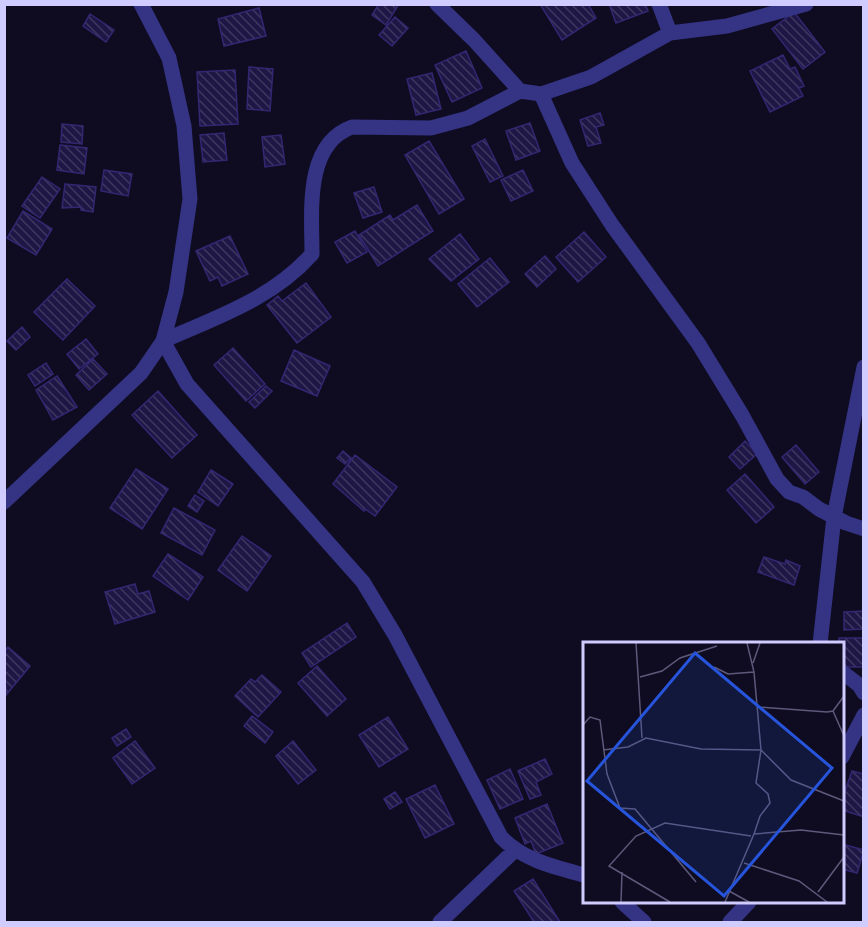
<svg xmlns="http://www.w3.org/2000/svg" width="868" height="927" font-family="'Fira Sans',sans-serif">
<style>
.building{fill:url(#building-back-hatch);stroke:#332772;stroke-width:1.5}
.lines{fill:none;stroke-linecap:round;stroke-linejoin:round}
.street{stroke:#343384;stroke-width:15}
.inset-road{fill:none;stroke:#5d597a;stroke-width:1.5}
.view{fill:#2654da;fill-opacity:0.15;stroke:#2654da;stroke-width:3}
.inset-edge{fill:none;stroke:#d1ccff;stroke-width:3}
</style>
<defs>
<pattern id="building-back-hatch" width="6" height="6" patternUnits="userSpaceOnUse" patternTransform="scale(1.5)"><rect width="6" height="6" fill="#1e1644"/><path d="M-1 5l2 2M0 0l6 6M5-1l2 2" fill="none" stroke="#3e3760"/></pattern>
</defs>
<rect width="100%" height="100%" fill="#0f0c22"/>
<path class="building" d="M 379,4 L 399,4 L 386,25 L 372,15 Z
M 540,4 L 588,4 L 596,18 L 562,40 Z
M 609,4 L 645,4 L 648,11 L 616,23 Z
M 259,8 L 266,36 L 224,46 L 218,19 Z
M 794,12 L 825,52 L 803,69 L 772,29 Z
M 90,14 L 114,30 L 106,42 L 83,26 Z
M 395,17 L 408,28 L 392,46 L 379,35 Z
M 466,51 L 482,88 L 452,102 L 435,65 Z
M 783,55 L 790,69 L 795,67 L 804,86 L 799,88 L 803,96 L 770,112 L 750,71 Z
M 249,67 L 273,69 L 270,111 L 247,109 Z
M 235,70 L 238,124 L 200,126 L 197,72 Z
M 432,73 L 441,109 L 416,115 L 407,79 Z
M 600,113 L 604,125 L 596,127 L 601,143 L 588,146 L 580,120 Z
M 530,123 L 540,151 L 516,160 L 506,131 Z
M 62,124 L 83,126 L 82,144 L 61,142 Z
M 224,133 L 227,160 L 203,162 L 200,135 Z
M 281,135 L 285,164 L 265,167 L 262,137 Z
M 485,139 L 503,176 L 490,182 L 472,146 Z
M 429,141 L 464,199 L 439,214 L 405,155 Z
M 60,145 L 87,148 L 84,174 L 57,170 Z
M 104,170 L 132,174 L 128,196 L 101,191 Z
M 523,170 L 533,191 L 511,201 L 501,180 Z
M 42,177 L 60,189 L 40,218 L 22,206 Z
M 65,184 L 96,187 L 93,212 L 81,210 L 81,207 L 62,208 Z
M 374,187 L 382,212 L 363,218 L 354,193 Z
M 417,205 L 433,231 L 378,266 L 359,235 L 390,215 L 393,220 Z
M 23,211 L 52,229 L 36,255 L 7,238 Z
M 355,231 L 367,252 L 347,263 L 335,242 Z
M 584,232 L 606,257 L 578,282 L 556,257 Z
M 460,234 L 479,259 L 451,281 L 429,259 Z
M 230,236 L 248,274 L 222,286 L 218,277 L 210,281 L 196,251 Z
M 545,256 L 556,269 L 537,287 L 525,274 Z
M 490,258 L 509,282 L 477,307 L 458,284 Z
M 67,279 L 95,306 L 63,340 L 34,312 Z
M 306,283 L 331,317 L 297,343 L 267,305 L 278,296 L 282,301 Z
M 22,327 L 30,337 L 16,350 L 7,341 Z
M 86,339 L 98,354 L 79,369 L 67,354 Z
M 233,348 L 265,384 L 246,401 L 214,365 Z
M 294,350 L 330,366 L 317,396 L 281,381 Z
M 93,359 L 107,374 L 89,390 L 76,375 Z
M 46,363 L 53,374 L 35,386 L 28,375 Z
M 57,376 L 77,407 L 53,420 L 36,390 Z
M 266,386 L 272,391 L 255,408 L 249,402 Z
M 158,391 L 197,435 L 172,458 L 132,415 Z
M 745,441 L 757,454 L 740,469 L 729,457 Z
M 796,445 L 819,472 L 805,484 L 782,457 Z
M 343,451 L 351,458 L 345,464 L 337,458 Z
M 355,455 L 397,487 L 375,516 L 365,509 L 364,511 L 333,484 Z
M 136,469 L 168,489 L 142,529 L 110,508 Z
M 211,470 L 233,484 L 218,506 L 198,492 Z
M 745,474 L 774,507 L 756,523 L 727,490 Z
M 195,495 L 204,501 L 197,512 L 188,506 Z
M 174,508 L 215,530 L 202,555 L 161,533 Z
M 242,536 L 271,556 L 247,591 L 218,570 Z
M 168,554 L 203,577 L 188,600 L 153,576 Z
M 764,557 L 785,564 L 786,560 L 800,566 L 794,585 L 758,572 Z
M 135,584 L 138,594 L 149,591 L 155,612 L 115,624 L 105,592 Z
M 864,611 L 864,629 L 844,630 L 844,612 Z
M 347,623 L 356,637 L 311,667 L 302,653 Z
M 839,638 L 864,638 L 864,667 L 842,667 L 842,644 L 839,644 Z
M 8,647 L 30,666 L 6,695 L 4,652 Z
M 317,666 L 346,699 L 327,716 L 298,683 Z
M 262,675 L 281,692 L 258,717 L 235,696 L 251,679 L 255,682 Z
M 252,716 L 273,732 L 265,743 L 244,726 Z
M 388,717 L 408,749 L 379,767 L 359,735 Z
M 126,729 L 131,737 L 117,746 L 112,738 Z
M 135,741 L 155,768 L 132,784 L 113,758 Z
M 293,741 L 316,770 L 298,784 L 276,756 Z
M 545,759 L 552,774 L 536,782 L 541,795 L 530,799 L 518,771 Z
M 510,769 L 523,799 L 500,809 L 487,780 Z
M 852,771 L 864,774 L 864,817 L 842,810 L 842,800 Z
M 435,785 L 454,824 L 425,838 L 406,799 Z
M 395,792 L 402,802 L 390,809 L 384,799 Z
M 547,804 L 563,843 L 536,854 L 531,841 L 525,844 L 515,818 Z
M 842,844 L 864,850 L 857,873 L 842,869 Z
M 533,879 L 560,922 L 534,922 L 514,891 Z"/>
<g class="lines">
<path class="street" d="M 437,4 L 474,40 L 520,91 L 541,94 L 591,77 L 670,33 L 727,26 L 806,4
M 659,4 L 670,33
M 520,91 L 468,118 L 431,128 L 352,127 C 304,144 312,213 312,254 C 272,299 217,317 163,341 L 187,384 L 363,582 L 395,635 L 501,837 C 523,860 554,867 584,875
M 541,94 L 572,163 L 612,225 L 698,343 L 742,415 L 777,479 L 789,492 L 803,497 L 819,509 L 846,523 L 864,529
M 4,502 L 141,373 L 163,341 L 176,292 L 190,199 L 184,126 L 169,58 L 141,4
M 820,644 L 834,517 L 864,367
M 842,672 L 859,685 L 864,693
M 842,757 L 864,715
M 622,902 L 644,922
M 440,922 L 514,851
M 730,922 L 749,902"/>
</g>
<g transform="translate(583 642)">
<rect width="261" height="261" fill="#0f0c22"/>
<path class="inset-road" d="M 53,1 L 59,96M 164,1 L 171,30 L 178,108 L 208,138 L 261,159M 170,21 L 177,1M 131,25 L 145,32 L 171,30M 57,35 L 79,29 L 97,16 L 134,4M 174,65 L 244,70 L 250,69 L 261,54M 250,69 L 261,94M 0,83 L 7,75 L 17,78 L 24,132 L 37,166 L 52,167 L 113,240M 20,108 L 45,105 L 63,96 L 118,107 L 178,108 L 173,141 L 185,152 L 187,161 L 177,174 L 171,192M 161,221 L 216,239 L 244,260M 146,249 L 166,260M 235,250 L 261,215M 38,260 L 39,230M 87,260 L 26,224 L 53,194 L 82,181 L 168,194M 142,260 L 171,192 L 218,188 L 261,193"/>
<path class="view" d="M 112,11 L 249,126 L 141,254 L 4,139 Z"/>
<rect width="261" height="261" class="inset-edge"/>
</g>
<rect width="868" height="927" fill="none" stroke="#d1ccff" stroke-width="12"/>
</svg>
